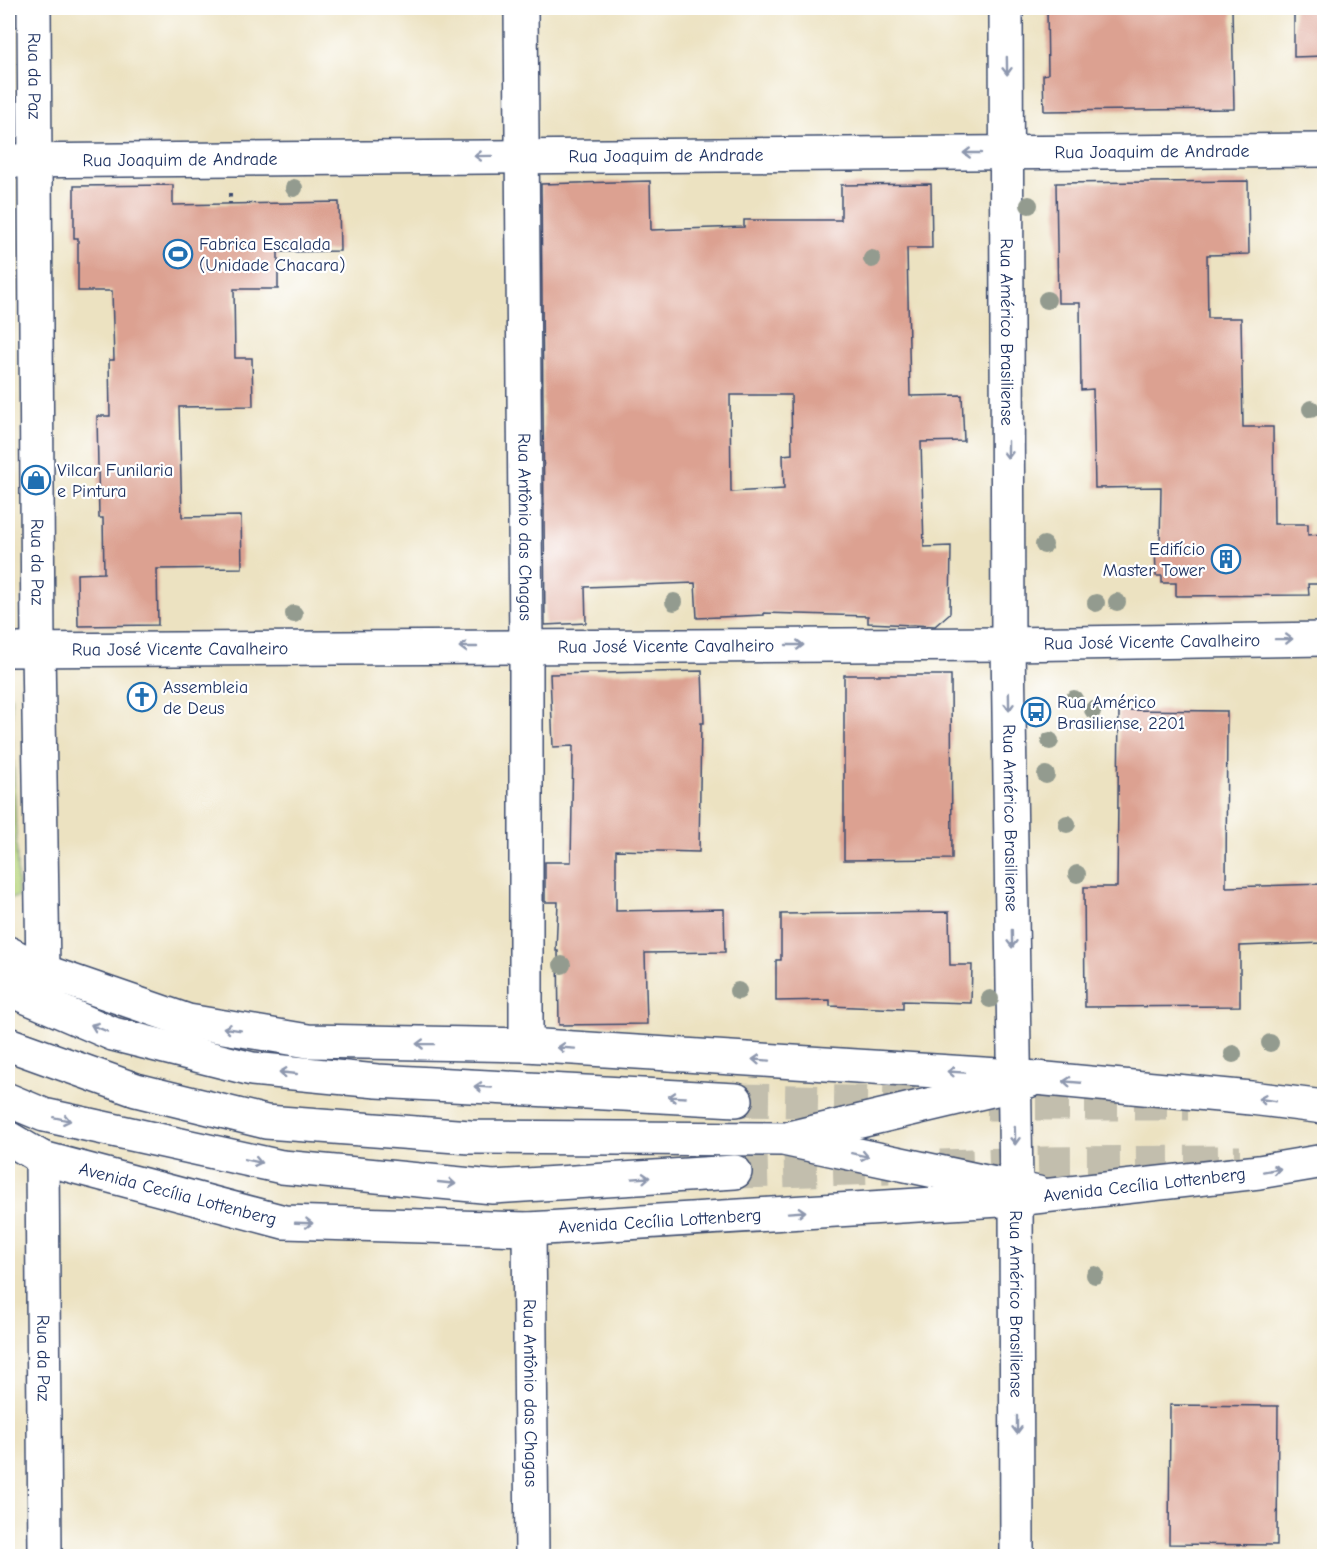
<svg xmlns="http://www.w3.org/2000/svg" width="1332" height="1564" font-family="'Comic Neue',sans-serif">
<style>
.green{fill:#b6d47a;stroke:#68826c;stroke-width:1.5}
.building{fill:#dca191;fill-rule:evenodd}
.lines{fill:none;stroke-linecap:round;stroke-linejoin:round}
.secondary-tunnel{stroke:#c2bead;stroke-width:33;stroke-dasharray:33 16;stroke-linecap:butt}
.street-casing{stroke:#3a4a6d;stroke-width:36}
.secondary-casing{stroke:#3a4a6d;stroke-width:36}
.path{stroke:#3a4a6d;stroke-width:4;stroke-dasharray:4.5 4.5;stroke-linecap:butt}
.street{stroke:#fff;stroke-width:33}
.secondary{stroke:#fff;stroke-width:33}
.tree{fill:#939b8f}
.oneway{stroke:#8d97ae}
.labels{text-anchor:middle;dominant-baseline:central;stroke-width:4.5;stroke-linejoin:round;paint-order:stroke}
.street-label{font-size:18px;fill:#1b2f5e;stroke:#fff}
.poi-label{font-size:18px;fill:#1b2f5e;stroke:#fff;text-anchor:start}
</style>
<rect width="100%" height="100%" fill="#fff"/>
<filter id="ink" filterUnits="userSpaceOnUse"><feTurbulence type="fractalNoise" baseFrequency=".0167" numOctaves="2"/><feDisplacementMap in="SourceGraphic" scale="12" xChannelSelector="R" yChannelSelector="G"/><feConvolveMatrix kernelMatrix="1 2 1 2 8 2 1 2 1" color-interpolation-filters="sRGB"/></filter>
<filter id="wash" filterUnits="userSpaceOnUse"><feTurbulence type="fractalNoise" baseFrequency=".008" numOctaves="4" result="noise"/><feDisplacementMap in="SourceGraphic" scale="24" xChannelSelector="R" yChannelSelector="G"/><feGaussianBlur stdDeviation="1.35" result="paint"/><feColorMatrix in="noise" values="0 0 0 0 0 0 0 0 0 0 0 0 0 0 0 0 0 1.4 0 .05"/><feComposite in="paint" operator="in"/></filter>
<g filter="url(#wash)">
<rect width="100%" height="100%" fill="#ece2c1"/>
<path class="green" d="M 8,696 L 11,696 L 18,897 L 8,899 Z"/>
<g id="blocks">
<path class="building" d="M 1047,8 L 1232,8 L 1234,109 L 1044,111 L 1043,75 L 1048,74 Z
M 1294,8 L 1324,8 L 1324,56 L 1294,57 Z
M 650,181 L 651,230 L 744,227 L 744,220 L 841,220 L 841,185 L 931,184 L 932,248 L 907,248 L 910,396 L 962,395 L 964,441 L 921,442 L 924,547 L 951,546 L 950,613 L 935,626 L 868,623 L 868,616 L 764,613 L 764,615 L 697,618 L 695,583 L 585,587 L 586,623 L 545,625 L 541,184 ZM 730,395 L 791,395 L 792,454 L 783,455 L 784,489 L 731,492 Z
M 1248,181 L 1249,254 L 1207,255 L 1208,318 L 1241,318 L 1243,427 L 1273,427 L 1274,524 L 1308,524 L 1308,535 L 1323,534 L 1323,584 L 1308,584 L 1309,595 L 1176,596 L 1176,583 L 1162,583 L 1162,576 L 1156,576 L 1155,543 L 1160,543 L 1161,487 L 1095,488 L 1093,389 L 1081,390 L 1080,303 L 1058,303 L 1056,183 Z
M 173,185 L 173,205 L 339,202 L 340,251 L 278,252 L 278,289 L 234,289 L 235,358 L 252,358 L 253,406 L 179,407 L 182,517 L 241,516 L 242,568 L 157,569 L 158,625 L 78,626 L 77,574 L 104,573 L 103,518 L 99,518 L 97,416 L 110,416 L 109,360 L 114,360 L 112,291 L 78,291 L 78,238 L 74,238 L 74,186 Z
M 702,671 L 704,723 L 701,723 L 699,852 L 616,850 L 616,911 L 724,909 L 725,952 L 645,953 L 647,1024 L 559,1025 L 558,951 L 556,951 L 558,902 L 545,902 L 545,862 L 571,862 L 573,746 L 553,747 L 550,674 Z
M 844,675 L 951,675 L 952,859 L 844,860 Z
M 1119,710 L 1227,711 L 1226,887 L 1324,884 L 1324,943 L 1240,946 L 1240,1006 L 1085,1007 L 1084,887 L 1117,887 Z
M 949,912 L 950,965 L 972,965 L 971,1003 L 903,1001 L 903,1009 L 830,1006 L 830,1000 L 776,1001 L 776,960 L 781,960 L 781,914 Z
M 1170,1405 L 1278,1406 L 1277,1545 L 1169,1544 Z"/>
</g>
</g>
<g filter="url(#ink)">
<use href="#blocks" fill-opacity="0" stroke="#3a4a6d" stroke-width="1.5"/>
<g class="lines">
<path class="secondary-tunnel" d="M 736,1100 L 915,1103
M 987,1104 L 1188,1104
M 940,1166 L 1045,1163 L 1240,1162
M 735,1172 L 889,1168"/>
<g class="street-casing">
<g id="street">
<path id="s1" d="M 34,8 L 38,649 L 43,971"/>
<path id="s2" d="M 521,8 L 526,647 L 526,1045"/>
<path id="s3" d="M 1006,8 L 1008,644 L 1016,1188 L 1017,1556"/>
<path id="s4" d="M 8,161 L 1324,150"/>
<path id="s5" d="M 8,650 L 1008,644 L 1324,639"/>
<path d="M 8,1044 L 136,1090 L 266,1122 L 470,1137 L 783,1139 L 1038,1193"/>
<path d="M 793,1137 L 1029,1081"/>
<path id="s6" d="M 42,1158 L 45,1556"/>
<path id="s7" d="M 529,1229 L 532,1556"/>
</g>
</g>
<g class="secondary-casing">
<g id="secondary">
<path d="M 8,953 L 43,971 L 188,1021 L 308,1041 L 526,1045 L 1014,1076 L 1251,1098 L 1324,1107"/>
<path d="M 8,989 L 113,1034 L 252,1069 L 377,1081 L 736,1100"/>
<path d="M 8,1100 L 44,1115 L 282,1167 L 493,1187 L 735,1172"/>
<path id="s8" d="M 8,1138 L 42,1158 L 284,1222 L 529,1229 L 1016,1199 L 1259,1172 L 1324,1161"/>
</g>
</g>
<path class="path" d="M 230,193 L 230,204"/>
<use href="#street" class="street"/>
<use href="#secondary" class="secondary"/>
</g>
<g class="tree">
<circle cx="294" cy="188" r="9"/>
<circle cx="1029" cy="205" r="9"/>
<circle cx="872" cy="259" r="9"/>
<circle cx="1047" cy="300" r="9"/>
<circle cx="1311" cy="409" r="9"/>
<circle cx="1044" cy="545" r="9"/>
<circle cx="674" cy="602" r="9"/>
<circle cx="1117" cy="602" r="9"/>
<circle cx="1096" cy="603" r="9"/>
<circle cx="294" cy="614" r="9"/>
<circle cx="1074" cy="699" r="9"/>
<circle cx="1093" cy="710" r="9"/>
<circle cx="1050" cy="741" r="9"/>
<circle cx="1046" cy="775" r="9"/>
<circle cx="1067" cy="824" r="9"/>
<circle cx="1077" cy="874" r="9"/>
<circle cx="562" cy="965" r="9"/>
<circle cx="738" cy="991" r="9"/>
<circle cx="990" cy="999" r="9"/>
<circle cx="1270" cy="1043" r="9"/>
<circle cx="1233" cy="1054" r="9"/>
<circle cx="1095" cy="1275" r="9"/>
</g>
<defs><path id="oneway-shaft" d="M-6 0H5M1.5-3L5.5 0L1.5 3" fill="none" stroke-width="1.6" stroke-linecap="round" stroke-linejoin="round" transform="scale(1.5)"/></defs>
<g class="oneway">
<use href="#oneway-shaft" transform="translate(1007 66) rotate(89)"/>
<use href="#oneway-shaft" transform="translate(972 153) rotate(180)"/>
<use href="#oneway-shaft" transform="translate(483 156) rotate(179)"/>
<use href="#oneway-shaft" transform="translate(1008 450) rotate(90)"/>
<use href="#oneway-shaft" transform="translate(1284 639) rotate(-1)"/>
<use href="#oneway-shaft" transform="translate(795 645)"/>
<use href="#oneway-shaft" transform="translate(468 647) rotate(180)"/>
<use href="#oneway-shaft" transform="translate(1009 702) rotate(89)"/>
<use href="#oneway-shaft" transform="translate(1012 939) rotate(89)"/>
<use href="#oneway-shaft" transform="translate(99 1028) rotate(-157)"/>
<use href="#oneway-shaft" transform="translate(232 1029) rotate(-171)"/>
<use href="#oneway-shaft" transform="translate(425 1044) rotate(-179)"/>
<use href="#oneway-shaft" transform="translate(566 1048) rotate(-176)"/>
<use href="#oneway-shaft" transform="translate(761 1060) rotate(-176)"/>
<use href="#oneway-shaft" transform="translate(956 1072) rotate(-176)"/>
<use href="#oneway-shaft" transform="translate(288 1073) rotate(-174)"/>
<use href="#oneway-shaft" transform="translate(1072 1082) rotate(-175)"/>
<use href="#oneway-shaft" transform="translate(483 1087) rotate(-177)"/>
<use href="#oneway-shaft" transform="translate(677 1097) rotate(-177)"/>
<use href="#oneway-shaft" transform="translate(1267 1100) rotate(-172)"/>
<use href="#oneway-shaft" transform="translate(62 1119) rotate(12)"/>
<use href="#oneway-shaft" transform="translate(1015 1136) rotate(89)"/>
<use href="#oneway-shaft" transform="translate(860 1155) rotate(12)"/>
<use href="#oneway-shaft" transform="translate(253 1161) rotate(12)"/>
<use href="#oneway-shaft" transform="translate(1272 1170) rotate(-10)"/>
<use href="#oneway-shaft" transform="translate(641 1178) rotate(-4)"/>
<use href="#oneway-shaft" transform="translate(447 1183) rotate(6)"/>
<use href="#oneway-shaft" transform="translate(797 1212) rotate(-4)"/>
<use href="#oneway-shaft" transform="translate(304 1223) rotate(2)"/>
<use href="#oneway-shaft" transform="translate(1017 1425) rotate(90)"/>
</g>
</g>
<defs>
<g id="stadium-ring" transform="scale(1.5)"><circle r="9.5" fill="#fff" stroke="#1f6fb2" stroke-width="1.5"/><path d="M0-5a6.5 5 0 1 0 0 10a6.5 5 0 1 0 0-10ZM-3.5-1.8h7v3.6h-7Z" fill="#1f6fb2"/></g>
<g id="shop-ring" transform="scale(1.5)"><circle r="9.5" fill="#fff" stroke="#1f6fb2" stroke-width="1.5"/><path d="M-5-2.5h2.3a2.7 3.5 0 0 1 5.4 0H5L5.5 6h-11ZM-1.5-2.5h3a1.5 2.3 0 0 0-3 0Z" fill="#1f6fb2"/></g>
<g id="building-ring" transform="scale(1.5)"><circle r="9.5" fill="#fff" stroke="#1f6fb2" stroke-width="1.5"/><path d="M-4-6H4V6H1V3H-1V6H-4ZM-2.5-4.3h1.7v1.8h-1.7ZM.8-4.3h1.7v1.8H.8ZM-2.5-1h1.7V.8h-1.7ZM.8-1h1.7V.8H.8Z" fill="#1f6fb2"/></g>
<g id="church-ring" transform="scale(1.5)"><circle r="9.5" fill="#fff" stroke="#1f6fb2" stroke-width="1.5"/><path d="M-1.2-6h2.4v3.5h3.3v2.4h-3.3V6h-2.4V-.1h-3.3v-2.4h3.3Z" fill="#1f6fb2"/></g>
<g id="bus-ring" transform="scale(1.5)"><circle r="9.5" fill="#fff" stroke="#1f6fb2" stroke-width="1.5"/><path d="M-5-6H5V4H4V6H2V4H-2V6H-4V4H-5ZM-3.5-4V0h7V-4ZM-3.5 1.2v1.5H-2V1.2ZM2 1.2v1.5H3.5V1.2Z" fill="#1f6fb2"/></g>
</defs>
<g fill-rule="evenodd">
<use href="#stadium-ring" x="178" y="254"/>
<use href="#shop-ring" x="36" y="480"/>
<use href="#building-ring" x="1226" y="559"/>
<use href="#church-ring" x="142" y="697"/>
<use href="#bus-ring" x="1036" y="712"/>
</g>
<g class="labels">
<g class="street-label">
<text stroke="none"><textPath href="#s1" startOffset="68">Rua da Paz</textPath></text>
<text stroke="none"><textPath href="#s4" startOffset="1144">Rua Joaquim de Andrade</textPath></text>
<text stroke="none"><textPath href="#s4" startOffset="658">Rua Joaquim de Andrade</textPath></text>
<text stroke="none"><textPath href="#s4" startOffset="172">Rua Joaquim de Andrade</textPath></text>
<text stroke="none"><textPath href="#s3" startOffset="324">Rua Américo Brasiliense</textPath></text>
<text stroke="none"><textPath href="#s2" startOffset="519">Rua Antônio das Chagas</textPath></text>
<text stroke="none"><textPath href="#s1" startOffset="554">Rua da Paz</textPath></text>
<text stroke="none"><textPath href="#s5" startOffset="1144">Rua José Vicente Cavalheiro</textPath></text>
<text stroke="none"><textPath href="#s5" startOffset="658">Rua José Vicente Cavalheiro</textPath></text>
<text stroke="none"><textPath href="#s5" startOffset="172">Rua José Vicente Cavalheiro</textPath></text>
<text stroke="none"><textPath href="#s3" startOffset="810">Rua Américo Brasiliense</textPath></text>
<text stroke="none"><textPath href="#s8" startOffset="1152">Avenida Cecília Lottenberg</textPath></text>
<text stroke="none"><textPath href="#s8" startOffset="180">Avenida Cecília Lottenberg</textPath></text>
<text stroke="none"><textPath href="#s8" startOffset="666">Avenida Cecília Lottenberg</textPath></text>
<text stroke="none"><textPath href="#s3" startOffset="1296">Rua Américo Brasiliense</textPath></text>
<text stroke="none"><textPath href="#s6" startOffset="200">Rua da Paz</textPath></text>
<text stroke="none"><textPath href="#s7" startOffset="164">Rua Antônio das Chagas</textPath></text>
</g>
<g class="poi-label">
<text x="199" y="244">Fabrica Escalada<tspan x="199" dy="21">(Unidade Chacara)</tspan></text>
<text x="57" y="470">Vilcar Funilaria<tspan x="57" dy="21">e Pintura</tspan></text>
<text x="1205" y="549" text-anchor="end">Edifício<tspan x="1205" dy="21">Master Tower</tspan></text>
<text x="163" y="687">Assembleia<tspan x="163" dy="21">de Deus</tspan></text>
<text x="1057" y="702">Rua Américo<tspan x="1057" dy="21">Brasiliense, 2201</tspan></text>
</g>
</g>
<rect width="1332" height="1564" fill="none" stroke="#fff" stroke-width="30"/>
</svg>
